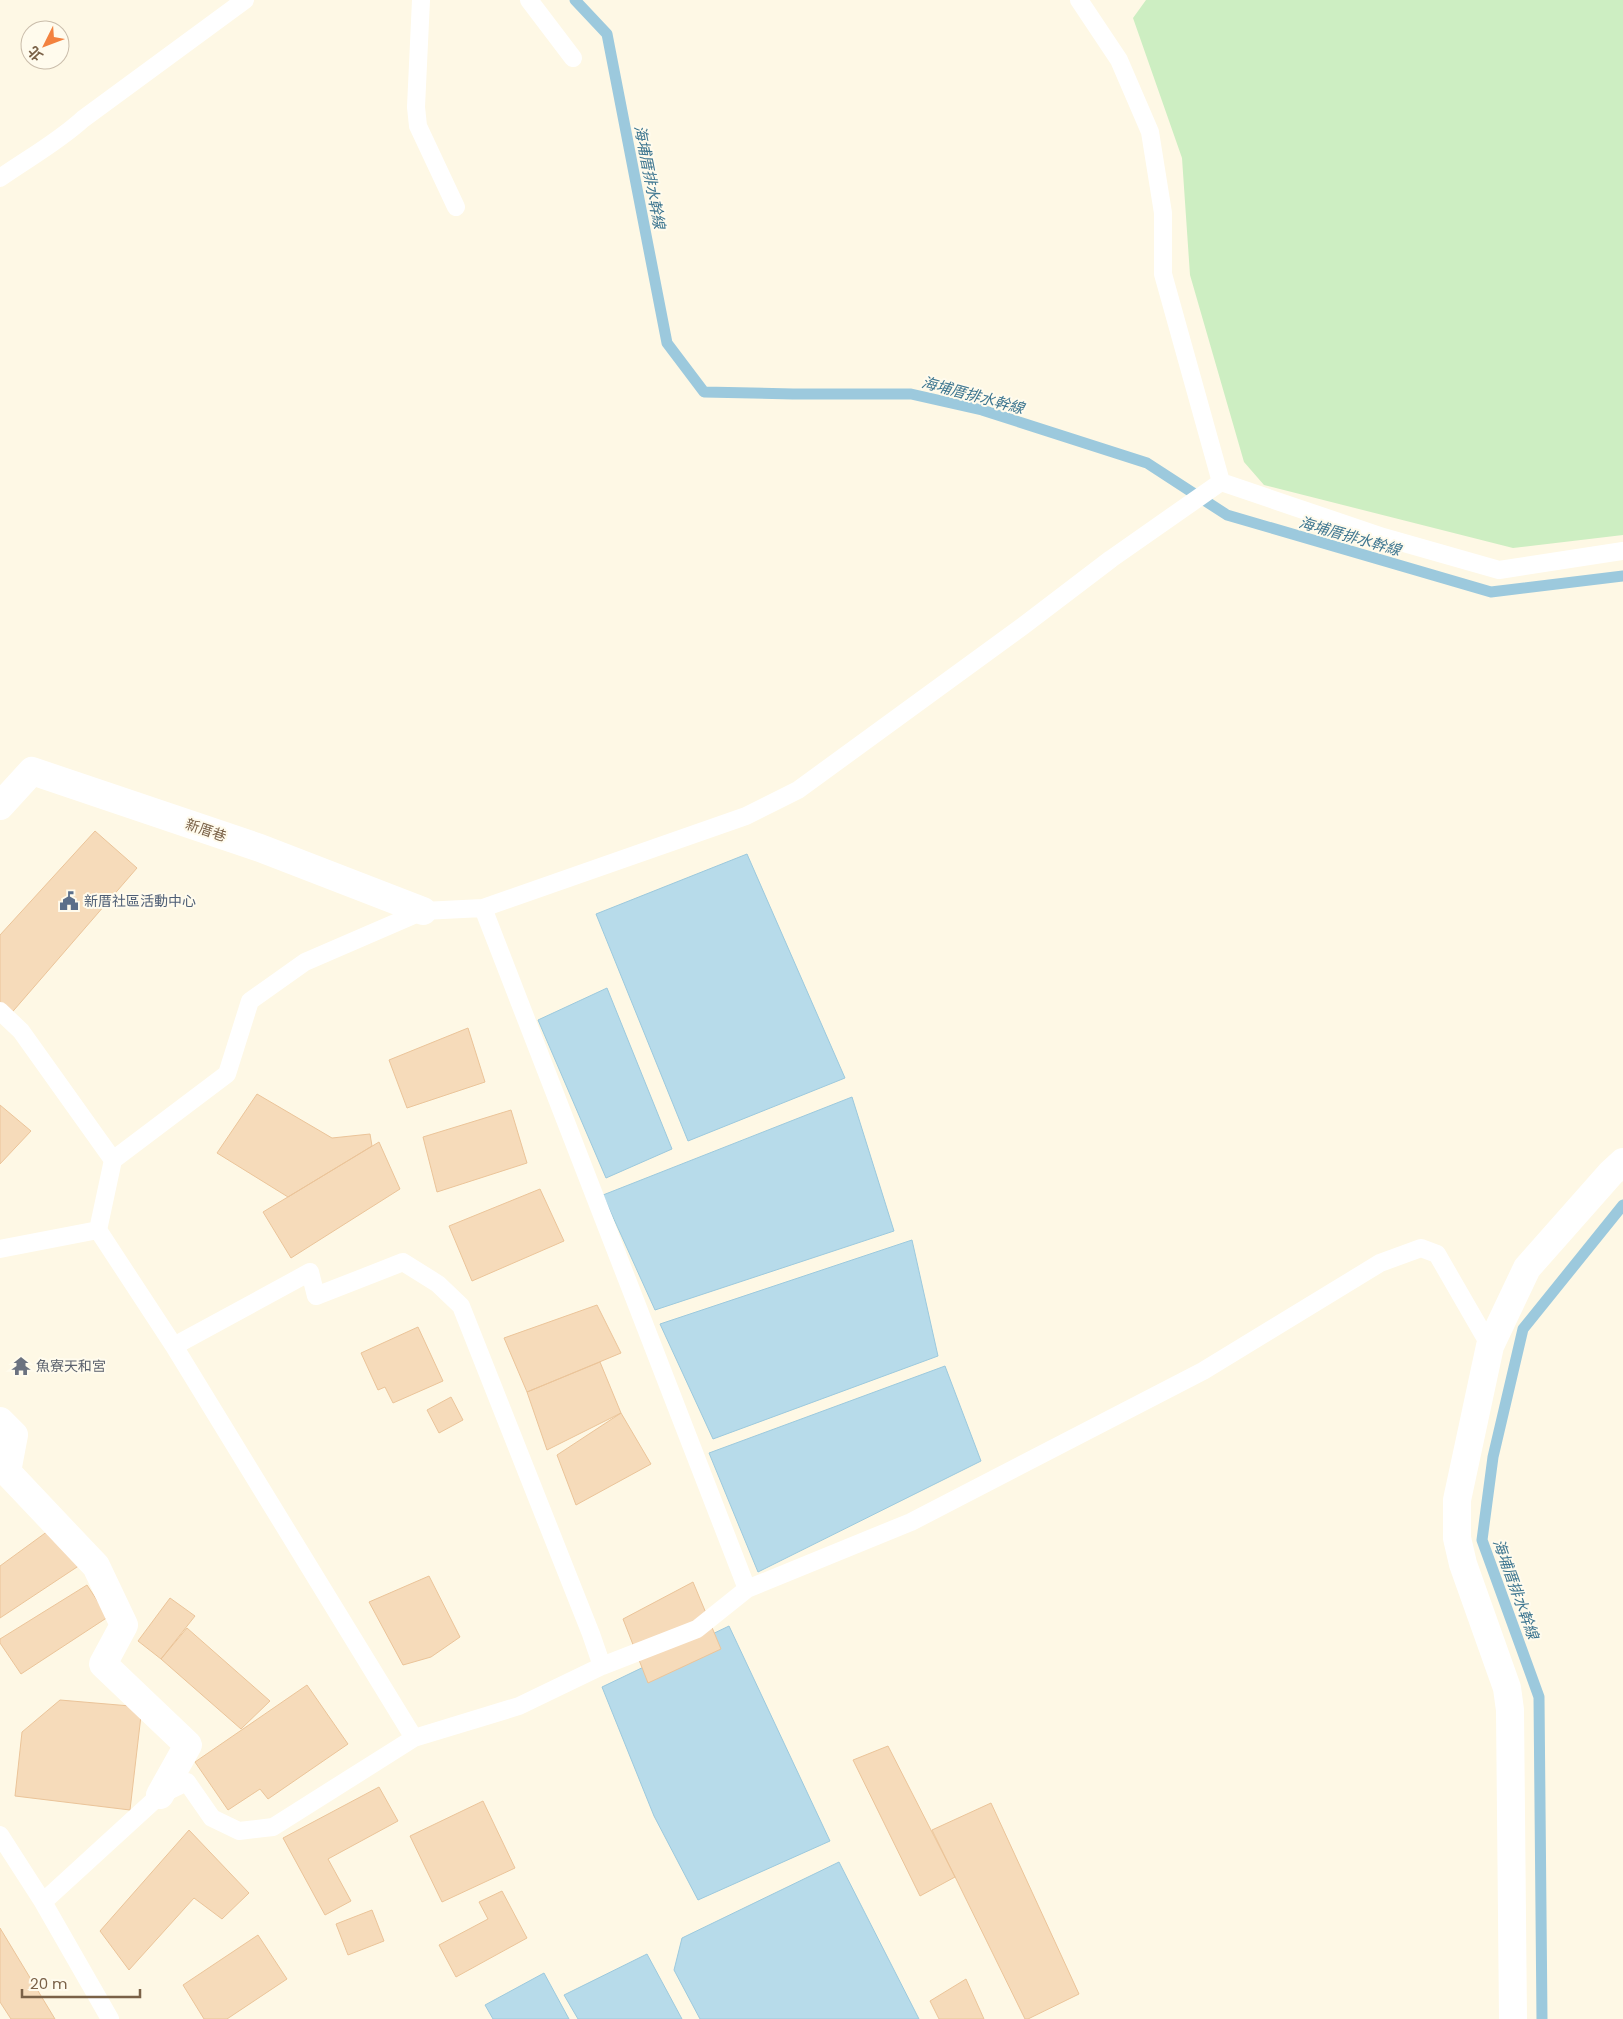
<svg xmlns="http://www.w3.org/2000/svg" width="1623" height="2019" font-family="Poppins,'Noto Sans TC',sans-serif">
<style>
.green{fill:#cdeec2}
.water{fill:#b7dbea;stroke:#9cc9dd}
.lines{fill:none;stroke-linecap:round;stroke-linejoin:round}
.stream{stroke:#9cc9dd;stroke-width:11}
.building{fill:#f6dbba;stroke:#ebc499}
.service{stroke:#fff;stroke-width:18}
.minor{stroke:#fff;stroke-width:28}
.labels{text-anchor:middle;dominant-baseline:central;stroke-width:4;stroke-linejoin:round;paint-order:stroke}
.street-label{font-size:14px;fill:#7a6147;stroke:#fffbed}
.service-label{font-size:14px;fill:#4e5e75;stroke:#fffbed;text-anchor:start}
.worship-label{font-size:14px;fill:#5b616d;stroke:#fffbed;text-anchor:start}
.water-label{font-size:15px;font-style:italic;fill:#3e7690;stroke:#fffbed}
</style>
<rect width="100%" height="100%" fill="#fef8e5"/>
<path class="green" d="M 1146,0 L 1623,0 L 1623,535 L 1513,548 L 1264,485 L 1244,462 L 1190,275 L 1182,158 L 1133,18 Z"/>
<path class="water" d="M 747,854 L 845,1078 L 688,1141 L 596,914 Z
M 607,988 L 672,1149 L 606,1178 L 538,1020 Z
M 852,1097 L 894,1231 L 655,1310 L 603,1195 Z
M 912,1240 L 938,1356 L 713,1439 L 660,1324 Z
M 945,1366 L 981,1461 L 758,1572 L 709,1453 Z
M 729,1626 L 830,1841 L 698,1900 L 654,1816 L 602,1687 Z
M 839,1862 L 919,2019 L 700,2019 L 674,1970 L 682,1938 Z
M 647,1954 L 682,2019 L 578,2019 L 564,1995 Z
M 544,1973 L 569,2019 L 493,2019 L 485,2005 Z"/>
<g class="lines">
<path class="stream" d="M 575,0 L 607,34 L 667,343 L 704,392 L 793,394 L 911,394 L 982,410 L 1147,463 L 1227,515 L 1491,592 L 1623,576
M 1542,2019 L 1539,1697 L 1482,1540 L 1493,1457 L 1523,1329 L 1623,1205"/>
</g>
<path class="building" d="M 95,831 L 137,868 L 8,1017 L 0,1009 L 0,935 Z
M 468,1028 L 485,1082 L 407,1108 L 389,1060 Z
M 257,1094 L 332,1138 L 370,1134 L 372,1146 L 288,1197 L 217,1153 Z
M 0,1105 L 31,1131 L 0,1164 Z
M 511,1110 L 527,1163 L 437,1192 L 423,1137 Z
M 379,1142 L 400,1189 L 291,1258 L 263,1212 Z
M 540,1189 L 564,1241 L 472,1281 L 449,1226 Z
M 597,1305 L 621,1353 L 527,1392 L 504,1338 Z
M 418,1327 L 443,1381 L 393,1403 L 385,1387 L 378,1390 L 361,1353 Z
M 600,1362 L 621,1413 L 547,1450 L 527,1392 Z
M 451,1397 L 463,1420 L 439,1433 L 427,1410 Z
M 621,1413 L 651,1464 L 576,1505 L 557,1455 Z
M 48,1531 L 80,1565 L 0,1618 L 0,1566 Z
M 429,1576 L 460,1637 L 431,1657 L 403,1665 L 369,1602 Z
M 693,1582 L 721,1649 L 648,1683 L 623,1619 Z
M 87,1585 L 108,1617 L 21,1674 L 0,1643 L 0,1639 Z
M 170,1598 L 195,1616 L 161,1659 L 138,1641 Z
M 187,1628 L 270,1701 L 241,1729 L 161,1659 Z
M 307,1685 L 348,1744 L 268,1799 L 260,1789 L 228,1810 L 195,1762 Z
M 60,1700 L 142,1707 L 130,1810 L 15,1796 L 22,1732 Z
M 888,1746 L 955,1877 L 920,1896 L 853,1760 Z
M 379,1787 L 398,1821 L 328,1859 L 351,1901 L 325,1915 L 283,1838 Z
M 483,1801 L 515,1868 L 442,1902 L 410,1836 Z
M 991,1803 L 1079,1994 L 1028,2019 L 1025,2019 L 932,1830 Z
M 189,1830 L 249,1893 L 222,1919 L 194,1898 L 129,1970 L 100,1931 Z
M 502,1891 L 527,1938 L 456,1977 L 439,1945 L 488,1919 L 479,1902 Z
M 372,1910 L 384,1941 L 348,1955 L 336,1924 Z
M 0,1928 L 55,2019 L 11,2019 L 0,2002 Z
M 258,1935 L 287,1979 L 227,2019 L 204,2019 L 183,1985 Z
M 966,1979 L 984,2019 L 939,2019 L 930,2001 Z"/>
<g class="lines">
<path class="service" d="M 421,0 L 416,107 L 418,126 L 456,207
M 529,0 L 573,58
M 0,178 C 27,159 58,142 83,119 L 245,0
M 1221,482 L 1383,537 L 1499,570 L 1623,551
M 0,1011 L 21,1031 L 113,1160
M 98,1230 L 174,1346 L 414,1738
M 0,1249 L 98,1230 L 113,1160 L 227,1074 L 250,1001 L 305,962 L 423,911 L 483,908 L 746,816 L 798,790 L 1023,626 L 1111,559 L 1221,482 L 1163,274 L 1163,213 L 1150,132 L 1119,60 L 1079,0
M 174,1346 L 310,1272 L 316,1296 L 403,1262 L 438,1284 L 461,1306 L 591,1634 L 602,1666
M 747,1589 L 911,1522 L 1203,1371 L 1380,1263 L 1421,1248 L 1437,1254 L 1490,1346
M 0,1835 L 43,1902
M 110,2019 L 43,1902 L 160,1795 L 187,1782 L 212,1818 L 239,1831 L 273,1827 L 414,1738 L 519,1706 L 602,1666 L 697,1629 L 747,1589 L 483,908"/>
<path class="minor" d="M 0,806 L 32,771 L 260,848 L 423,911
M 0,1421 L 14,1435 L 7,1472 L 96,1566 L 124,1625 L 103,1664 L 188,1745 L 160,1795
M 1513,2019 L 1510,1710 L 1507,1688 L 1463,1564 L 1457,1538 L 1457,1500 L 1490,1346 L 1527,1268 L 1611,1173 L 1623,1162"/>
</g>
<defs>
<g id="civic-bare" transform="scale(1.5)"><path d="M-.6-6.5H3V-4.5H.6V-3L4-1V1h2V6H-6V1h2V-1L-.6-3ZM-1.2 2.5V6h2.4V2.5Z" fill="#5c6f8a" stroke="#fffbed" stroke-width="2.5" paint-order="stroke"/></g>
<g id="temple-bare" transform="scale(1.5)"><path d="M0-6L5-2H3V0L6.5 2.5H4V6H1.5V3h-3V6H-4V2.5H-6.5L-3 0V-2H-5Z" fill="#6b7280" stroke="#fffbed" stroke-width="2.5" paint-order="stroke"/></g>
</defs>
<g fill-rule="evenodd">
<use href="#civic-bare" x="69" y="901"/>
<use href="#temple-bare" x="21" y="1366"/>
</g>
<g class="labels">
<g class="street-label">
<text transform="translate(206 830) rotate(19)">新厝巷</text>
</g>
<g class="service-label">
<text x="84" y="901">新厝社區活動中心</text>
</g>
<g class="worship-label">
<text x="36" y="1366">魚寮天和宮</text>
</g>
<g class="water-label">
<text transform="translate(650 177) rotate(79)">海埔厝排水幹線</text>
<text transform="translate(973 395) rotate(15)">海埔厝排水幹線</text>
<text transform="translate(1350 536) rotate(16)">海埔厝排水幹線</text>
<text transform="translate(1516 1589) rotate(70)">海埔厝排水幹線</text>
</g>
</g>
<g transform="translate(45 45) rotate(228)"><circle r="24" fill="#fffbed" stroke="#cabdab"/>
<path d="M0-4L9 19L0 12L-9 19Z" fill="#f3823f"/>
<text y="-8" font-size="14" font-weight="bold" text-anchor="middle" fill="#7a6147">北</text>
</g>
<path d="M22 1989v8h118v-8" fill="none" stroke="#7a6147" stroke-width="2.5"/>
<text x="30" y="1989" font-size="15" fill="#7a6147" stroke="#fffbed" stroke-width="4" paint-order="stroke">20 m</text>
</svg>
